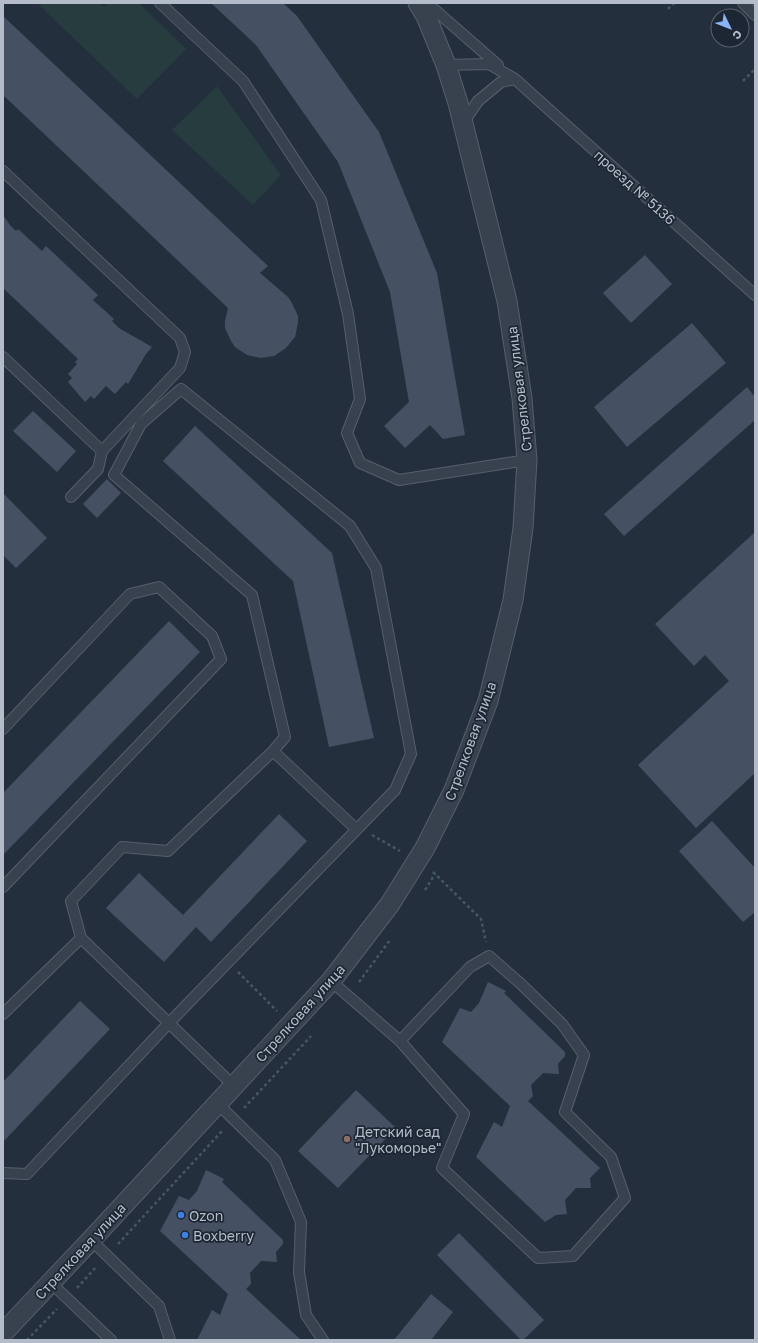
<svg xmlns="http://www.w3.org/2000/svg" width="758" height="1343" font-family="'Golos Text',sans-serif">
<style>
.green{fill:#263c3f}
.building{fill:#455162}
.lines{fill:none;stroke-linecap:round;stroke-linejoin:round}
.service-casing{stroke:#565f6c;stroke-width:12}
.minor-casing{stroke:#565f6c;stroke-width:21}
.path{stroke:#44595c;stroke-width:2.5;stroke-dasharray:3 3;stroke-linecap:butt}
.service{stroke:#38414e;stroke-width:10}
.minor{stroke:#38414e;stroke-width:19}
.education-dot{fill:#8d6e63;stroke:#1d2633;stroke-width:1.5}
.shop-dot{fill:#3f7fe0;stroke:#1d2633;stroke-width:1.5}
.labels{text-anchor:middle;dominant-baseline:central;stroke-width:3.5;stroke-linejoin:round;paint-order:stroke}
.street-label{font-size:14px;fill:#b4bcc9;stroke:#1d2633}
.poi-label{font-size:14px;fill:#b4bcc9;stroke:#1d2633;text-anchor:start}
</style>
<rect width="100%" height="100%" fill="#242f3e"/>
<path class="green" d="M 37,3 L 99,3 L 104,7 L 108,3 L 139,3 L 186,49 L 137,99 Z
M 217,86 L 281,175 L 253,205 L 172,130 Z"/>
<path class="building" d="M 211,3 L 283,3 L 297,16 L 379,132 L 437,273 L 465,435 L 443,439 L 430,425 L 405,448 L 384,426 L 409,402 L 390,292 L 338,162 L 256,45 Z
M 3,16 L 268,266 L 260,273 L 288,297 L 292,303 L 298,316 L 298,323 L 295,337 L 286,348 L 274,356 L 260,358 L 247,355 L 235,347 L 231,341 L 225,328 L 225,321 L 228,308 L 3,95 Z
M 3,215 L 10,225 L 16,231 L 18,229 L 42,251 L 46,246 L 98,295 L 93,300 L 114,319 L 112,321 L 119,328 L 152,347 L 146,354 L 128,384 L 126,382 L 115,394 L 106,386 L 94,399 L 91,396 L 85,402 L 68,382 L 72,378 L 68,374 L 77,364 L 75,362 L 78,359 L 3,288 Z
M 645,255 L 672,284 L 631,323 L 603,293 Z
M 692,323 L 726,363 L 627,447 L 594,407 Z
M 747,387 L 755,397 L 755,420 L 624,536 L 604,514 Z
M 33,411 L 76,451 L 57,472 L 13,431 Z
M 195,426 L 332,553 L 374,738 L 329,747 L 293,581 L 163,461 Z
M 107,479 L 121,493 L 97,518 L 83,504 Z
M 3,493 L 47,538 L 16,568 L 3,555 Z
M 755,532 L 755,773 L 696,828 L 638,765 L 729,681 L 705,655 L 694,666 L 655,624 Z
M 169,621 L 200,652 L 3,855 L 3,793 Z
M 279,814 L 307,841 L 211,942 L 196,927 L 164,962 L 106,908 L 139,873 L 183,915 Z
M 712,821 L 755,868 L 755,912 L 743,922 L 679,851 Z
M 488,982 L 506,991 L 504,993 L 565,1052 L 565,1056 L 558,1064 L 559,1074 L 543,1073 L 531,1085 L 533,1096 L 528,1101 L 600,1168 L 590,1178 L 591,1188 L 576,1188 L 565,1200 L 567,1214 L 556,1215 L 545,1222 L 476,1157 L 494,1122 L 502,1127 L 510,1106 L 442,1042 L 460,1008 L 471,1012 L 479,1003 Z
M 80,1001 L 110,1029 L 3,1142 L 3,1082 Z
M 356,1090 L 396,1128 L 338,1188 L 298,1151 Z
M 206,1170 L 224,1179 L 222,1182 L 283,1240 L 283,1244 L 276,1252 L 277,1262 L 261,1261 L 250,1273 L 251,1284 L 246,1289 L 301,1340 L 197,1340 L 212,1310 L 220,1315 L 228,1294 L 160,1231 L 179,1196 L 189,1200 L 197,1191 Z
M 459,1233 L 544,1320 L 523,1340 L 521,1340 L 437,1255 Z
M 431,1294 L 453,1312 L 431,1340 L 394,1340 Z"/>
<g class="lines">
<g class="service-casing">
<path id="service" d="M 160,3 L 243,81 L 321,200 L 348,314 L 360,399 L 347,433 L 360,463 L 399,480 L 527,460
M 427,3 L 498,65
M 743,3 L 755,15
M 446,65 L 489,64 L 515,79 L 755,295
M 463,123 L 478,101 L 501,82 L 515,79
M 3,171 L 180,338 L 185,352 L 180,368 L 102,451 L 3,357
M 71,497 L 98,469 L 102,451
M 3,729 L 130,594 L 159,587 L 212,636 L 221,659 L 3,887
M 273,751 L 356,829
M 81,938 L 234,1086
M 331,981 L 400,1041 L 464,1114 L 442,1168 L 538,1258 L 573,1256 L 625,1198 L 611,1157 L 565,1112 L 584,1055 L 562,1024 L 521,984 L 489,956 L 470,967 L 400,1041
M 3,1014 L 81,938 L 71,901 L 122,847 L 168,851 L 273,751 L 285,737 L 252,595 L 114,475 L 141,424 L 181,389 L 350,526 L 376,568 L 411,754 L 395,790 L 169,1023 L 27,1174 L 3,1173
M 218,1104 L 275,1160 L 301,1222 L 299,1272 L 306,1315 L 323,1340
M 91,1240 L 159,1306 L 170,1340
M 51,1283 L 111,1340"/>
</g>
<g class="minor-casing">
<path id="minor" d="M 3,1333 L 91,1240 L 331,981 L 390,904 L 425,848 L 454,790 L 488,701 L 513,600 L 523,528 L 527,460 L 522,398 L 507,301 L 458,103 L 446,65 L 426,16 L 418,3"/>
</g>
<path class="path" d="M 668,9 L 674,3
M 743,81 L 755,69
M 372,835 L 400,851
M 433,872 L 481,919 L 486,942
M 425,890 L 435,874
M 238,972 L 277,1011
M 359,982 L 390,940
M 244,1108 L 311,1036
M 118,1244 L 222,1131
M 77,1288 L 97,1266
M 27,1340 L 57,1309"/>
<use href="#service" class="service"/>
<use href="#minor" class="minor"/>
</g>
<circle class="education-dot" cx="347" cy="1139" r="4"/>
<g class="shop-dot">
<circle cx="181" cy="1215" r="4"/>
<circle cx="185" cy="1235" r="4"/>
</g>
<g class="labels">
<g class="street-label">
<text transform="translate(635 187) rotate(42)">проезд № 5136</text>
<text transform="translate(519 389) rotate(-97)">Стрелковая улица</text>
<text transform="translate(470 741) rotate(-70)">Стрелковая улица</text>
<text transform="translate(300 1013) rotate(-48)">Стрелковая улица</text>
<text transform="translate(80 1251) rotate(-47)">Стрелковая улица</text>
</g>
<g class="poi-label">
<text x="355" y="1131">Детский сад<tspan x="355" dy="16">"Лукоморье"</tspan></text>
<text x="189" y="1215">Ozon</text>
<text x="193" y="1235">Boxberry</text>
</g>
</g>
<rect width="758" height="1343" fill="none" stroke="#b4bcc9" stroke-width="8"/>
<g transform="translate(730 28) rotate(133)"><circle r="19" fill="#1d2633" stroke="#59626f"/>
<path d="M0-3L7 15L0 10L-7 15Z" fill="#8ab4f8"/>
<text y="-6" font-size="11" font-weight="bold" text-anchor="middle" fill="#b4bcc9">С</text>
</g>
</svg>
